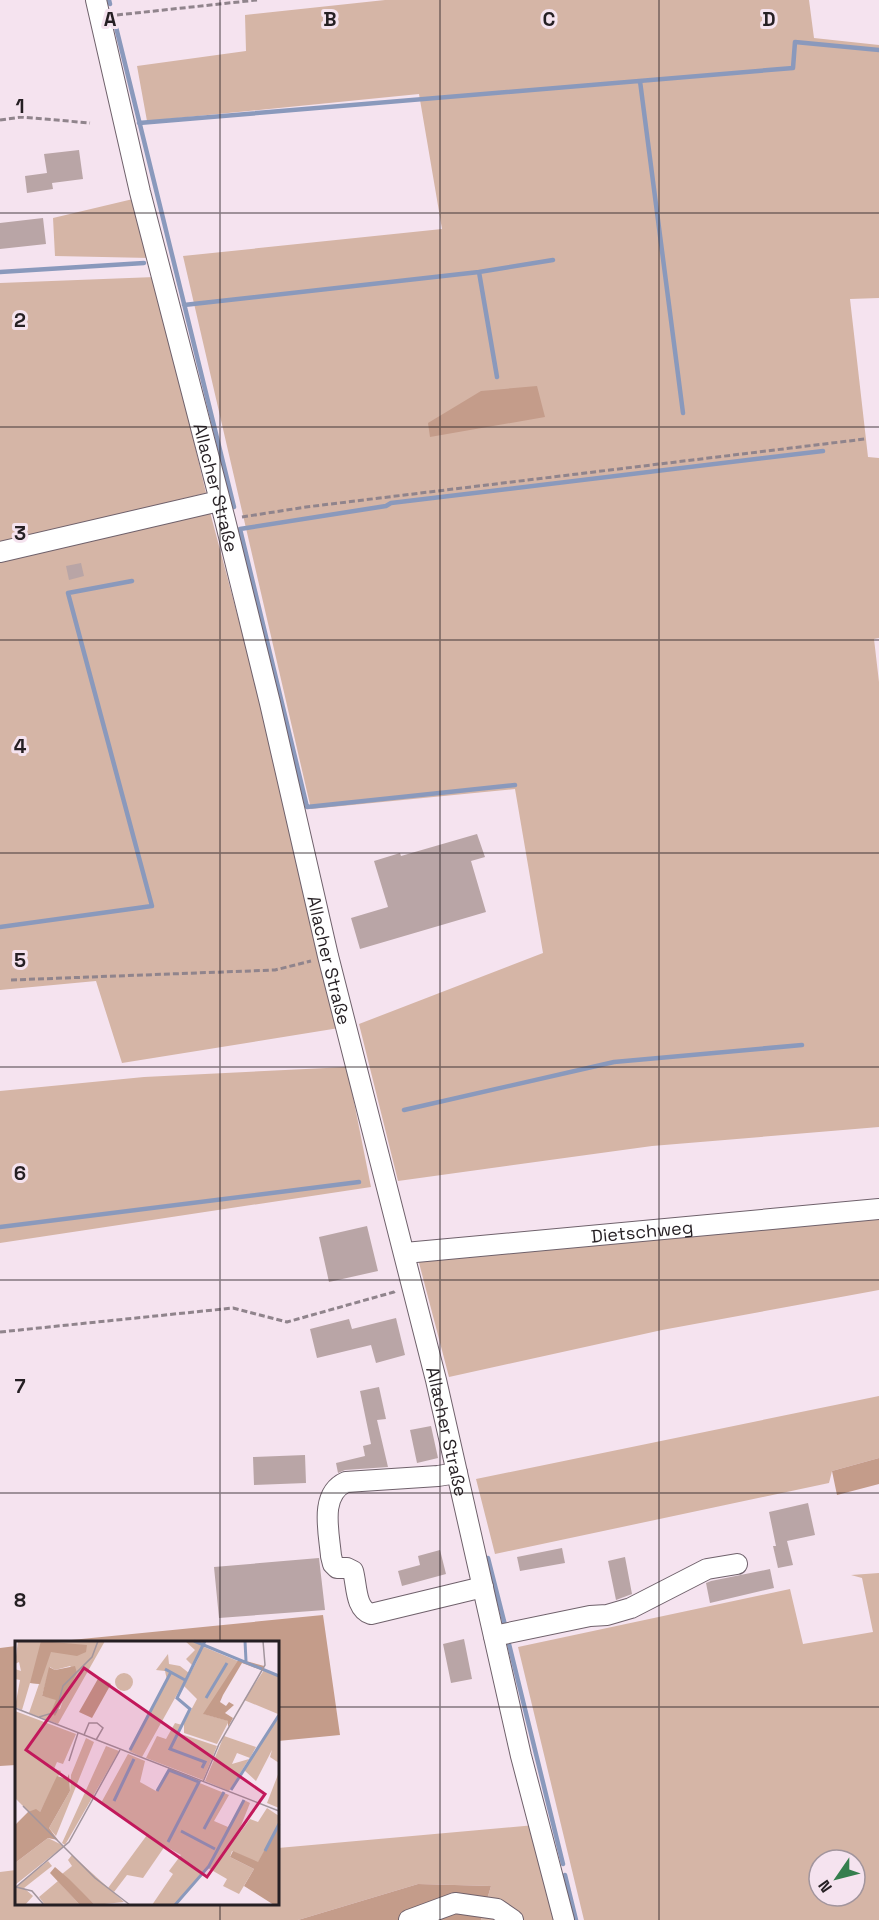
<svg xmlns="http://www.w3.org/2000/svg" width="879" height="1920" font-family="'Space Grotesk',sans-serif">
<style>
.green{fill:#d5b5a6;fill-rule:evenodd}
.forest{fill:#c49c8a}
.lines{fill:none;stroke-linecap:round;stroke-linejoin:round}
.stream{stroke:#8a99bc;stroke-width:4.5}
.building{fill:#b9a5a6}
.minor-casing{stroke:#6f616b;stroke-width:22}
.path{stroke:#90848c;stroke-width:3;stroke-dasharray:6 3;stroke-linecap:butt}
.minor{stroke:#fff;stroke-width:20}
.grid{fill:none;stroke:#251f23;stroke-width:1.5;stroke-opacity:0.55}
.labels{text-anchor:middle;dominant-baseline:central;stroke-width:6;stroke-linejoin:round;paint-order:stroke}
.street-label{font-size:18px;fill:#251f23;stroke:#f5e3ef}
.inset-river{fill:none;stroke:#8a99bc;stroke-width:3}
.inset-road{fill:none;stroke:#a2959d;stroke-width:1.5}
.view{fill:#c2185b;fill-opacity:0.15;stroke:#c2185b;stroke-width:3}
.inset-edge{fill:none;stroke:#251f23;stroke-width:3}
.grid-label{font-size:20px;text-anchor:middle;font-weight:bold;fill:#251f23;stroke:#f5e3ef;stroke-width:6;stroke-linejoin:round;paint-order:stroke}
</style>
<rect width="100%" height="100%" fill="#f5e3ef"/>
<path class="green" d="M 385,0 L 809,0 L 814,38 L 879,45 L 879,298 L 850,299 L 868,457 L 879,458 L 879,638 L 874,639 L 879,682 L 879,1127 L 652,1146 L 398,1181 L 359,1024 L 543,953 L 515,789 L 311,809 L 183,256 L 442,229 L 419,94 L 147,121 L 137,66 L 246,51 L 245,15 Z
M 133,199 L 150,258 L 55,256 L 53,218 Z
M 155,277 L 206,493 L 0,543 L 0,283 Z
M 210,512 L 328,956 L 339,1028 L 122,1063 L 96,981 L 0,990 L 0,559 Z
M 347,1067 L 371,1187 L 0,1243 L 0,1091 L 144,1077 Z
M 879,1215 L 879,1290 L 662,1330 L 449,1377 L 418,1259 Z
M 879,1396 L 879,1458 L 832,1471 L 829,1483 L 495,1554 L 476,1479 Z
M 879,1573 L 879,1920 L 584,1920 L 518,1647 L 790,1589 L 803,1644 L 873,1632 L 862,1578 L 851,1575 ZM 819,1860 L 855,1860 L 855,1896 L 819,1896 Z
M 535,1825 L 557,1920 L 481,1920 L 491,1886 L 418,1884 L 298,1920 L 0,1920 L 0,1872 L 16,1870 L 16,1904 L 278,1904 L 278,1848 Z"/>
<path class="forest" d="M 537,386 L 545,417 L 430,437 L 428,423 L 481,391 Z
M 879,1458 L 879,1484 L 837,1495 L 832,1471 Z
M 323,1615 L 340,1735 L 278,1741 L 278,1642 L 51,1642 Z
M 16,1646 L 16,1765 L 0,1766 L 0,1648 Z
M 418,1884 L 491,1886 L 481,1920 L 298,1920 Z"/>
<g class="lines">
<path class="stream" d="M 109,0 L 110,4
M 116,27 L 234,507
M 640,81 L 683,413
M 139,123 L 793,68 L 795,42 L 879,50
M 0,272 L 144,263
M 479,272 L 497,377
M 184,305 L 479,272 L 553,260
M 515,785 L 307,807 L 240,529 L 386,506 L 391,503 L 823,451
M 0,927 L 152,906 L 68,593 L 132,581
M 404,1110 L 614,1062 L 802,1045
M 0,1227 L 359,1182
M 488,1558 L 505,1625
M 509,1644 L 563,1864
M 565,1875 L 576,1920"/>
</g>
<path class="building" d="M 79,150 L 83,179 L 52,183 L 53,189 L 27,193 L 25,176 L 47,173 L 44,154 Z
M 43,218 L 46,244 L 0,249 L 0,223 Z
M 81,563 L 84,576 L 69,580 L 66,566 Z
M 477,834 L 485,857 L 471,861 L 486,912 L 360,949 L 351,918 L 388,907 L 374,861 L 400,853 L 401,856 Z
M 367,1226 L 378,1271 L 329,1282 L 319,1237 Z
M 396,1318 L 405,1355 L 376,1363 L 371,1345 L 317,1358 L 310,1329 L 349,1319 L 352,1329 Z
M 379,1387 L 386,1419 L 377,1420 L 388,1467 L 345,1470 L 338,1473 L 336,1463 L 365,1456 L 363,1446 L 371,1444 L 360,1391 Z
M 431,1426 L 438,1458 L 417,1463 L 410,1430 Z
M 305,1455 L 306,1483 L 254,1485 L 253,1457 Z
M 808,1503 L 815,1535 L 787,1541 L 793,1565 L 778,1568 L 773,1546 L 776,1546 L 769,1512 Z
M 562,1548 L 565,1563 L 520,1571 L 517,1557 Z
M 440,1550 L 446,1574 L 402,1586 L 398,1571 L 420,1565 L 418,1556 Z
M 625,1557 L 632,1594 L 616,1600 L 608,1561 Z
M 319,1558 L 325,1610 L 219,1618 L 214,1567 Z
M 770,1569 L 774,1588 L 710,1603 L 706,1583 L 711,1581 Z
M 464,1639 L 472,1679 L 451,1683 L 443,1644 Z"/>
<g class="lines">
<g class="minor-casing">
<g id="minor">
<path id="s1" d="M 96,0 L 140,192 L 225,520 L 270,703 L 328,956 L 436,1380 L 521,1756 L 564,1920"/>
<path d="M 0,552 L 219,501"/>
<path id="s2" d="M 405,1253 L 879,1209"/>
<path d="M 457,1473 L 438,1476 L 346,1482 C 319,1494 329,1532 331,1556 L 333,1564 L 337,1568 L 347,1568 L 353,1571 C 357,1585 355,1609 371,1614 L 483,1587"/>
<path d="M 494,1636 L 590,1616 L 607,1615 L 631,1608 L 707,1569 L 737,1564"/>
<path d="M 409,1920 L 455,1903 L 497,1909 L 513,1920"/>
</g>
</g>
<path class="path" d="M 117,15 L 257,0
M 0,120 L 22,117 L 90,123
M 242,517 L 306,507 L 865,439
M 11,980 L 275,970 L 311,961
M 0,1332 L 233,1308 L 287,1322 L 394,1292 L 396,1290"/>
<use href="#minor" class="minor"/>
</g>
<path class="grid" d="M 220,0 L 220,1642M 440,0 L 440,1920M 659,0 L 659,1920M 0,213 L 879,213M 0,427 L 879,427M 0,640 L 879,640M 0,853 L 879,853M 0,1067 L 879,1067M 0,1280 L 879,1280M 0,1493 L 879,1493M 0,1707 L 16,1707M 278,1707 L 879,1707M 220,1904 L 220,1920"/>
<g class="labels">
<g class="street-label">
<text stroke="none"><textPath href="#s1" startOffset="502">Allacher Straße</textPath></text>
<text stroke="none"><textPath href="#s1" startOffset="988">Allacher Straße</textPath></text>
<text stroke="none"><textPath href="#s2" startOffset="238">Dietschweg</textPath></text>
<text stroke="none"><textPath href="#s1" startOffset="1474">Allacher Straße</textPath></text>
</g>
</g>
<g transform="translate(15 1641)">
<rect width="264" height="264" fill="#f5e3ef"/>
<path d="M 3,0 L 90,0 L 43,83 L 14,72 L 24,43 L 15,42 L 7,69 L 0,66 L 5,39 L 0,38 L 0,28 L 6,30 L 4,21 L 0,23 ZM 55,25 L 62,32 L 54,42 L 45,68 L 38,69 L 42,58 L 27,55 L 35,26 L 40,29 ZM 170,0 L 190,0 L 189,6 L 225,21 L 189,73 L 214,80 L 202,103 L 169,92 L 169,82 L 182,58 L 169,45 L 184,16 L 178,25 L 171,18 L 180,9 ZM 153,13 L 154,23 L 165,25 L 174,32 L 127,116 L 114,110 L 152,39 L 150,30 L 141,29 ZM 249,29 L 264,36 L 263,73 L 229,59 ZM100 41a9 9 0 1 1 18 0a9 9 0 1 1-18 0ZM 0,70 L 61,93 L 48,123 L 42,121 L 39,128 L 46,130 L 25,171 L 14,171 L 0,157 ZM 264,74 L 264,122 L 255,116 L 257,109 L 241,140 L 229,129 ZM 160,82 L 167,84 L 163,92 L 202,105 L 188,139 L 131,117 L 142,95 L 151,98 ZM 209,95 L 241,106 L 235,117 L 222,112 L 217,123 L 234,118 L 214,150 L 190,140 ZM 71,97 L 79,101 L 41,195 L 34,187 L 55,150 L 56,134 ZM 91,105 L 104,110 L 50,204 L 47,202 ZM 113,113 L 130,120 L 125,141 L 141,150 L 153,129 L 214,154 L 199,180 L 213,186 L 229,159 L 235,162 L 221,197 L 235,178 L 243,181 L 252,167 L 264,175 L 264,182 L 243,222 L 217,210 L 215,216 L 239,228 L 224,253 L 208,245 L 212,238 L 193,227 L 161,264 L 137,264 L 158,233 L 154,230 L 166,214 L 150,205 L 128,237 L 112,234 L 99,251 L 93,247 L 132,194 L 86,162 ZM 264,131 L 263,160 L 264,167 L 252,162 ZM 33,197 L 49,205 L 0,244 L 0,222 ZM 57,214 L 109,261 L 80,264 L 47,233 L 57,225 L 53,219 ZM 33,220 L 37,225 L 9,247 L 18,255 L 10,264 L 0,264 L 0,246 ZM 43,240 L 65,264 L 30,264 L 24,256 Z" fill="#d5b5a6" fill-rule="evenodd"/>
<path d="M 26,0 L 72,4 L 71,11 L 62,15 L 36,11 L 25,43 L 15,42 ZM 224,18 L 249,25 L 246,29 L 227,22 L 208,54 L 205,61 L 211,65 L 214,61 L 219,64 L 210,72 L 218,77 L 213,86 L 213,80 L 188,73 ZM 60,25 L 62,32 L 40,75 L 36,71 L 41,59 L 27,55 L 34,26 L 40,29 ZM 84,36 L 96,43 L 77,77 L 64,71 ZM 54,133 L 55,150 L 34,187 L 43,199 L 33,197 L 0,222 L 0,184 L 13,171 L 21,168 L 25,171 L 42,135 L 52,138 ZM 264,182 L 264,264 L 259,264 L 229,245 L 239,228 L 215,216 L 218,210 L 243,221 ZM 40,226 L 54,238 L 80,264 L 65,264 L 35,232 Z" fill="#c49c8a"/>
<path class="inset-river" d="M 179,0 L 264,35M 230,0 L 231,20M 150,28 L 170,39M 191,57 L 212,22M 115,109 L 156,31M 187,127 L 190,121 L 155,108 L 175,68 L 162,57 L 190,0M 216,149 L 264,74M 142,150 L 154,129 L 184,141 L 153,201M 99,160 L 119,118M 189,188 L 209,151M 166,190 L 200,208M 250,210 L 264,183M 160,264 L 194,225 L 229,159"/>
<path class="inset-road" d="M 0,67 L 264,170M 24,76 L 41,71 L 48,45 L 77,16 L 83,0M 69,94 L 74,82 L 82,82 L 88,87 L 81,99M 54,120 L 63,92M 188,141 L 204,103 L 250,24 L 248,0M 8,165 L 80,237 L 115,264M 1,246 L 54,201 L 105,109M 1,246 L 17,250 L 29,264"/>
<path class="view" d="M 69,27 L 250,153 L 192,236 L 11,109 Z"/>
<rect width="264" height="264" class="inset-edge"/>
</g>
<g class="grid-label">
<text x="110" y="26">A</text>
<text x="330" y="26">B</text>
<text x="549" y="26">C</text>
<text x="769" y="26">D</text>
<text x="20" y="113">1</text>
<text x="20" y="327">2</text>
<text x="20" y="540">3</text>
<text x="20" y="753">4</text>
<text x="20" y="967">5</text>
<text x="20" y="1180">6</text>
<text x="20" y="1393">7</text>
<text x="20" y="1607">8</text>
</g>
<g transform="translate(837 1878) rotate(235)"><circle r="28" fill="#f5e3ef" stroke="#a2959d" stroke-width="1.5"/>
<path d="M0-4.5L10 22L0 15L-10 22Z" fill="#357f4e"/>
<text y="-9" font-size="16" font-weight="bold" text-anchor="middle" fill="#251f23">N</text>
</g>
</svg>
